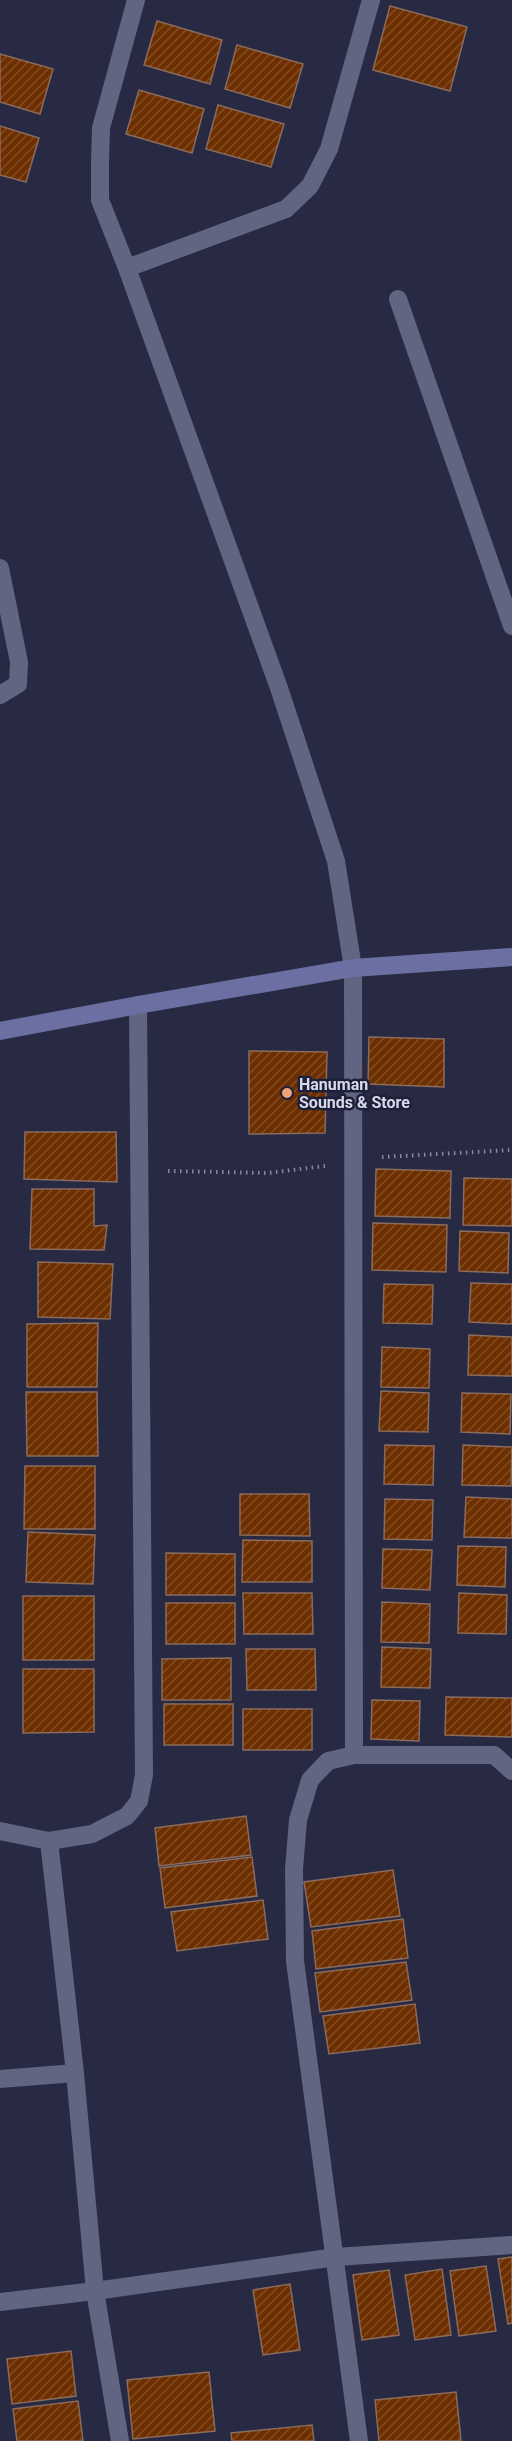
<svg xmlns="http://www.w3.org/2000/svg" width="512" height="2441" font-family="Roboto,sans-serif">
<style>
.building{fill:url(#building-hatch);stroke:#8a6b5c;stroke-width:1.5}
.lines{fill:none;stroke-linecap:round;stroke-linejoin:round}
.path{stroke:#888a9e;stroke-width:4;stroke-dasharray:1.5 4.5;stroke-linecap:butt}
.street{stroke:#616582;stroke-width:18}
.secondary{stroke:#6b6fa2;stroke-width:18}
.poi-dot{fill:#f0a279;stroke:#1e2039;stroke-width:2}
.labels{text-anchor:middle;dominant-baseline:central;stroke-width:5;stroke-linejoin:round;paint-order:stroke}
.poi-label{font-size:16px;font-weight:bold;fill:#d7daea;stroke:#1e2039;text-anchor:start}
</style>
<defs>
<pattern id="building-hatch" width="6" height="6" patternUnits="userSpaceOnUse" patternTransform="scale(1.5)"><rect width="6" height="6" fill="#6e2f00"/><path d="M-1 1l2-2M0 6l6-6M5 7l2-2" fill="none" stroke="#824d25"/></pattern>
</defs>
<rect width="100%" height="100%" fill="#282a43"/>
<path class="building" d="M 390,6 L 467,27 L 450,91 L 373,70 Z
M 157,21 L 222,40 L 210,84 L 144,65 Z
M 237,45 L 303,64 L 290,108 L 225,89 Z
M 0,54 L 53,69 L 40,114 L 0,102 Z
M 139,90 L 204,109 L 192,153 L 126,134 Z
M 218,105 L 284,124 L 271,167 L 206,149 Z
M 0,126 L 39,138 L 26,182 L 0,175 Z
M 369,1037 L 444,1039 L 444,1087 L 368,1084 Z
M 249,1051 L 327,1052 L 325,1133 L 249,1134 Z
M 25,1132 L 116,1132 L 117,1182 L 24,1179 Z
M 376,1169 L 451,1171 L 450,1218 L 375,1216 Z
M 464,1178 L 512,1179 L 512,1226 L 463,1225 Z
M 32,1189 L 94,1189 L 94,1226 L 107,1225 L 104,1250 L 30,1249 Z
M 373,1223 L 447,1225 L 446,1272 L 372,1270 Z
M 460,1231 L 509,1233 L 508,1273 L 459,1271 Z
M 38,1262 L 113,1264 L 110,1319 L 38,1317 Z
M 471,1283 L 512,1284 L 512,1324 L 469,1322 Z
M 384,1284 L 433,1285 L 432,1324 L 383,1323 Z
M 98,1323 L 97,1387 L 27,1387 L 27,1324 Z
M 469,1335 L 512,1337 L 512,1376 L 468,1375 Z
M 382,1347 L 430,1349 L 429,1388 L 381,1387 Z
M 381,1391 L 429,1393 L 428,1432 L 379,1431 Z
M 26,1392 L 97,1392 L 98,1456 L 27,1456 Z
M 462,1393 L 511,1394 L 510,1434 L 461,1432 Z
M 385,1445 L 434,1446 L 433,1485 L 384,1484 Z
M 463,1445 L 512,1447 L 511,1486 L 462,1485 Z
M 25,1466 L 95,1466 L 95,1529 L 24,1529 Z
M 240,1494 L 309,1494 L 310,1536 L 240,1535 Z
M 466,1497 L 512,1499 L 512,1538 L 464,1537 Z
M 385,1499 L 433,1500 L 432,1540 L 384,1539 Z
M 28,1532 L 95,1535 L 93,1584 L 26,1582 Z
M 243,1540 L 312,1541 L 312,1582 L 242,1582 Z
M 458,1546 L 506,1547 L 505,1587 L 457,1585 Z
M 383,1549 L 432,1550 L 430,1590 L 382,1588 Z
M 166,1553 L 235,1554 L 235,1595 L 166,1595 Z
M 243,1593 L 312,1593 L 313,1634 L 244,1634 Z
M 459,1593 L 507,1595 L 506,1634 L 458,1633 Z
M 23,1596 L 94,1596 L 94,1660 L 23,1660 Z
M 382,1602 L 430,1604 L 429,1643 L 381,1642 Z
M 166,1603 L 235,1603 L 235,1644 L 166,1644 Z
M 382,1647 L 431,1649 L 430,1688 L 381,1687 Z
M 246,1649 L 315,1649 L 316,1690 L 247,1690 Z
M 231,1658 L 231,1700 L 162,1700 L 162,1659 Z
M 23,1669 L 94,1669 L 94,1732 L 23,1733 Z
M 446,1697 L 512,1698 L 512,1737 L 445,1735 Z
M 372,1700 L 420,1701 L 419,1741 L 371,1739 Z
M 164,1704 L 233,1704 L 233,1745 L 164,1745 Z
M 243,1709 L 312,1709 L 312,1750 L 243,1750 Z
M 246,1816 L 251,1855 L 159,1866 L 155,1828 Z
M 252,1857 L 257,1896 L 165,1908 L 160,1868 Z
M 393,1870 L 400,1916 L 311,1927 L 304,1882 Z
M 263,1900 L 268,1939 L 177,1951 L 171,1912 Z
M 403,1919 L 408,1958 L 316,1969 L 312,1931 Z
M 406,1962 L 412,2000 L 320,2012 L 315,1973 Z
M 415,2004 L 420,2043 L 329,2054 L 323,2016 Z
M 512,2257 L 512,2323 L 508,2324 L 498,2259 Z
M 486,2266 L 496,2331 L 459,2336 L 450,2271 Z
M 442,2269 L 451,2335 L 415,2340 L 405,2275 Z
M 389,2270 L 399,2335 L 362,2340 L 353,2275 Z
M 290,2284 L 300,2350 L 263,2355 L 253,2290 Z
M 71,2351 L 76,2396 L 12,2404 L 7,2359 Z
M 209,2372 L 215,2431 L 133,2439 L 127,2380 Z
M 456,2392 L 461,2441 L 379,2441 L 375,2400 Z
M 78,2401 L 83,2441 L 17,2441 L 13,2409 Z
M 312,2425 L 314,2441 L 232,2441 L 231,2433 Z"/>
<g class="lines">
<path class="path" d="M 382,1157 L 512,1150
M 168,1171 L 268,1173 L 325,1166"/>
<path class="street" d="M 136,0 L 101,128 L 100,161 L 100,200 L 127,268 L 279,688 L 336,861 L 353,968 L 354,1755
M 127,268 L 286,209 L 310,186 L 329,149 L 371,0
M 398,299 L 512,626
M 0,568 L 19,662 L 18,684 L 0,695
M 0,1831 L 49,1841 L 92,1834 L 127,1816 L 139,1801 L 144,1775 L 138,1005
M 49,1841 L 75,2073 L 95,2291 L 120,2441
M 0,2079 L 75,2073
M 0,2302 L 95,2291 L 336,2257 L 512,2245
M 359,2441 L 295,1961 L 294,1869 L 298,1820 L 310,1780 L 328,1761 L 354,1755 L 494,1755 L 512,1771"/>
<path class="secondary" d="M 0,1031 L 138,1005 L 353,968 L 512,957"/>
</g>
<circle class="poi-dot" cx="287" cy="1093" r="6"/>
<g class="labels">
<g class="poi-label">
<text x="299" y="1084">Hanuman<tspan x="299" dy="18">Sounds &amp; Store</tspan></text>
</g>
</g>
</svg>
